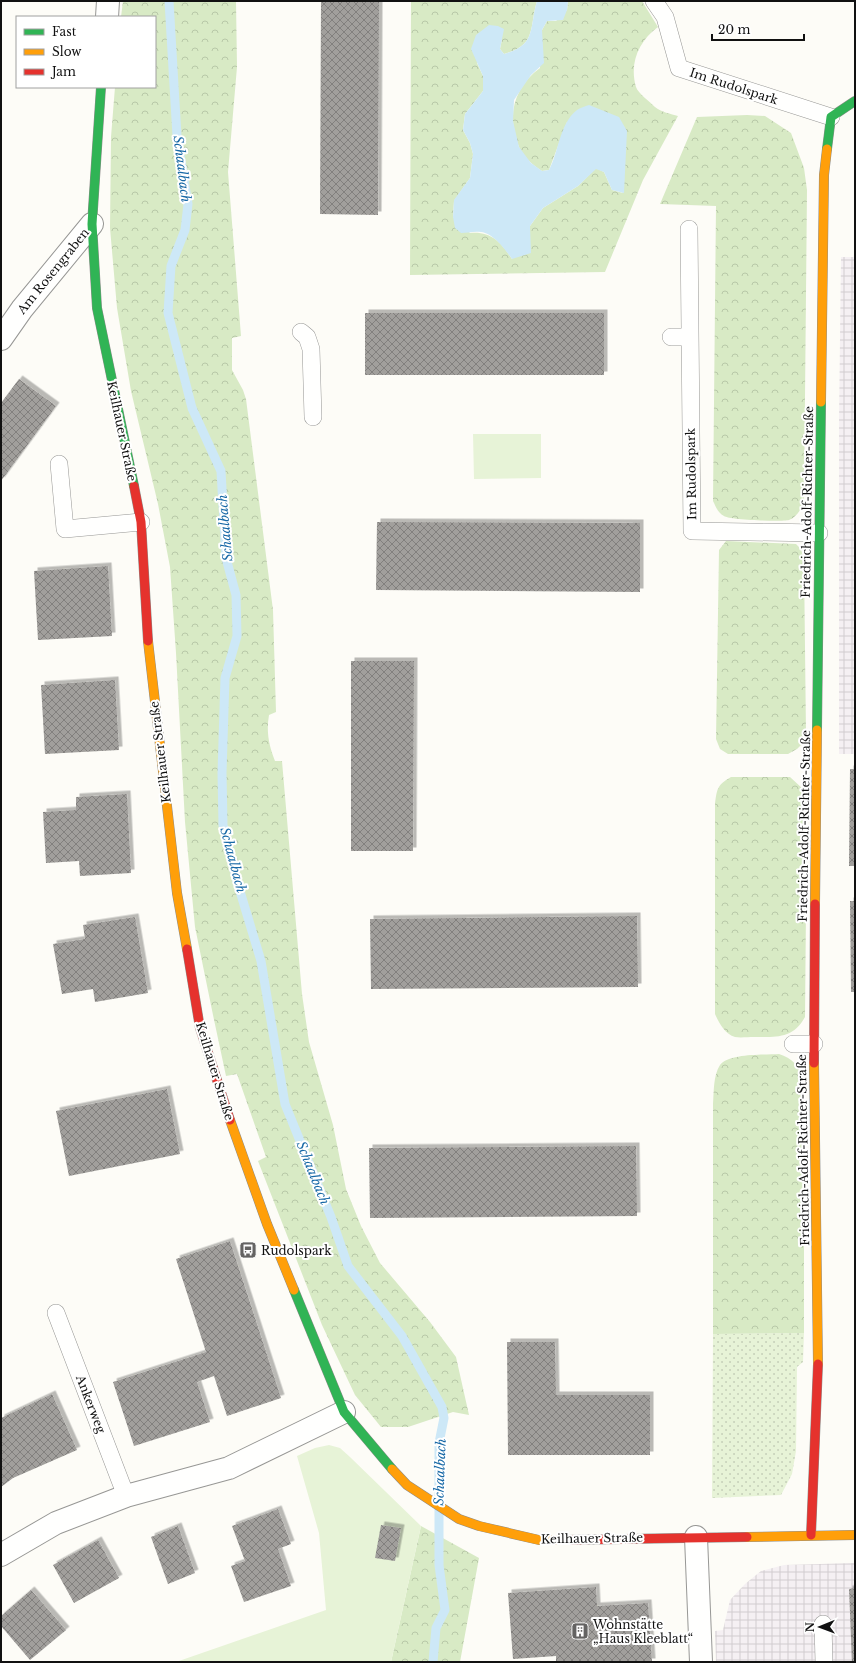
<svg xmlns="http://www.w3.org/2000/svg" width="856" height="1663" font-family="'Libre Baskerville',serif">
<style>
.industrial{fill:url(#industrial-grid)}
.grass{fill:url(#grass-dots)}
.forest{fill:url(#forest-crowns)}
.park{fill:#e7f3d7}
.water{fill:#cde8f7}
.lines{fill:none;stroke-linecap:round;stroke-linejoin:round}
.stream{stroke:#cde8f7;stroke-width:9}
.building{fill:url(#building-cross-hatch);filter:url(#shadow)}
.lane-casing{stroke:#979795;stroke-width:18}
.street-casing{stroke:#979795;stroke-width:24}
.fast-casing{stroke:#8e8d8b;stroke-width:10}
.slow-casing{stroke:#8e8d8b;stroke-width:10}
.jam-casing{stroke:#8e8d8b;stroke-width:10}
.lane{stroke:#fffffe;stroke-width:17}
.street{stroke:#fffffe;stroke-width:22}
.fast{stroke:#30b455;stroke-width:9}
.slow{stroke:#ff9f0a;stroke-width:9}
.jam{stroke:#e5322d;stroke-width:9}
.labels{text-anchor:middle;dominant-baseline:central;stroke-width:4;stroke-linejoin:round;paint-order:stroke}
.street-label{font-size:12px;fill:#111;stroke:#fff}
.poi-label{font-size:12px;fill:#111;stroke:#fff;text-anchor:start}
.water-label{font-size:13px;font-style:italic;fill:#1768a6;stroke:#fff}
</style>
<defs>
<pattern id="industrial-grid" width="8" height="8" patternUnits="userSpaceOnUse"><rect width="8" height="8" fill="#f5f0f3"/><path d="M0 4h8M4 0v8" fill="none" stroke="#d1cdcf"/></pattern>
<pattern id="grass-dots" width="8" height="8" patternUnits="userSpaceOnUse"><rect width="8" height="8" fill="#e7f3d7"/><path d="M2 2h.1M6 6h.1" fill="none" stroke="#c5cfb8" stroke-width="1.8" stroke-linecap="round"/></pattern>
<pattern id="forest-crowns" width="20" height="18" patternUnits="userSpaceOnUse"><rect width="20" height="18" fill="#d8eac5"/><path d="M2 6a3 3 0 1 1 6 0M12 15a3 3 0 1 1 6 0" fill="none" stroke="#b8c8a8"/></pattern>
<pattern id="building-cross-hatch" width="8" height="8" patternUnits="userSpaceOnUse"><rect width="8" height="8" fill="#a19f9c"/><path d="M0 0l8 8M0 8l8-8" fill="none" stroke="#82807e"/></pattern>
<filter id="shadow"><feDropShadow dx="3.5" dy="-3.5" stdDeviation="0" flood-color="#0004"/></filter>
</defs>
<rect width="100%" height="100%" fill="#fdfcf7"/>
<path class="industrial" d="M 841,257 L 855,257 L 855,754 L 839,754 L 839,419 Z
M 855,1563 L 855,1662 L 716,1662 L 715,1631 L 723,1630 L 730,1600 L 745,1584 L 761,1571 L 784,1565 Z"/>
<path class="grass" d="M 804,1333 L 803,1362 L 797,1367 L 796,1451 L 792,1474 L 781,1495 L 712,1498 L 713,1334 Z"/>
<path class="forest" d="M 123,1 L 236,1 L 237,67 L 228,172 L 241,336 L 232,338 L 232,370 L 243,390 L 246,399 L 273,610 L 276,712 L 269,715 C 266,732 269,746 275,761 L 282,761 L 302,994 L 309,1042 L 333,1125 L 346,1189 L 361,1226 L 380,1263 L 430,1322 L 456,1357 L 469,1415 L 453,1412 L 408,1427 L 381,1427 L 355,1395 L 322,1325 L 258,1161 L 266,1157 L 237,1074 L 226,1076 L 213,1015 L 195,927 L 185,822 L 176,653 L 170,567 L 158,504 L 131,391 L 117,308 L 110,228 L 111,137 L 115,87 L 155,87 L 155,17 L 121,17 Z
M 411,1 L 537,1 C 529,28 537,45 504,54 L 500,49 L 502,39 L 477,63 L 483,76 L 483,91 L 465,114 L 463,130 L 470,143 L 473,154 L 470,178 L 454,201 L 453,217 L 470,233 C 491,231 501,242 512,259 L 530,226 L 543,208 L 578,186 L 596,168 L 604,172 L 612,190 L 623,193 L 567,122 L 549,170 L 542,171 C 533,165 523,157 519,147 C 506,116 514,87 540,68 L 542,30 L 547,21 L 556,21 L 567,10 L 568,1 L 642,1 L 658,27 C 639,41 629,63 636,87 C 638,93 650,102 655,107 C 661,112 671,114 678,116 L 643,180 L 605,272 L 410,275 Z
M 747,115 L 765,116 L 791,133 L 804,168 L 807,190 L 804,502 C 801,509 797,517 789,520 C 782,522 729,520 724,516 C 718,513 716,507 713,501 L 716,206 L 660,204 L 697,117 Z
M 726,541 L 796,544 L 801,549 L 804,561 L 806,734 L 803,743 L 797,749 L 788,754 L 728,754 L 720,749 L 716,739 L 719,550 Z
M 731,777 L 790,777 L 803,789 L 807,799 L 805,1017 C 793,1039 776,1037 754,1037 C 748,1037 740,1038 735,1037 C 725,1034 719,1023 715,1014 L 715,804 C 717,789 717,785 731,777 Z
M 779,1054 C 792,1058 799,1066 804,1078 L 804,1333 L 713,1334 L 713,1104 C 714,1092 713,1076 720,1065 C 729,1053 765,1055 779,1054 Z
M 421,1526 L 479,1558 L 460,1662 L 391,1662 Z"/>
<path class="park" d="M 473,434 L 541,434 L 541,478 L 474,479 Z
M 329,1445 L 340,1448 L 350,1457 L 421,1526 L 391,1662 L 176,1662 L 326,1610 L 319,1533 L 297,1456 L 315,1448 Z"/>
<path class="water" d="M 537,1 L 568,1 L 567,10 L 563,20 L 547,21 L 542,30 L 544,63 L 531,75 L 514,100 L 513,121 L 519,147 L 531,163 L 542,171 L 549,170 C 559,152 559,124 577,110 C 580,108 585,106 589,105 L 619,117 L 627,131 L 624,193 L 612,190 L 604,172 L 596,169 L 578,186 L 543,208 L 530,226 L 531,253 L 512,259 C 505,249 493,233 481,232 C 474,231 467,233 461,233 L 455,228 L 453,217 L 454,200 L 470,178 L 473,154 L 470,143 L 463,130 L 465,114 L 483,91 L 483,76 L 471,49 L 476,35 L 489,25 L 498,26 L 504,29 L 500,49 L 504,54 C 537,45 529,28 537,1 Z"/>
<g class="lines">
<path class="stream" d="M 169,1 L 177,136 L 188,204 L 185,230 L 171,266 L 168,313 L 192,408 L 221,471 L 226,558 L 236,595 L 237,636 L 225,678 L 222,773 L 223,825 L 236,878 L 261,961 L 285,1104 L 331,1217 L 348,1266 L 402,1336 L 442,1407 L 444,1418 L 439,1443 L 439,1565 L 445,1610 L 436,1628 L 433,1662"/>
</g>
<path class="building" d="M 321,1 L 379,1 L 378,215 L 320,214 Z
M 365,313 L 604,313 L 604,375 L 365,375 Z
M 19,379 L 56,406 L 1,481 L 1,403 Z
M 377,522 L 640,523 L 640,592 L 376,590 Z
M 108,566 L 112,636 L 38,640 L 34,571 Z
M 351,661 L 414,661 L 413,851 L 351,851 Z
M 115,680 L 119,750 L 45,754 L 41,685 Z
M 850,769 L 855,769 L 855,866 L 849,866 Z
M 127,794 L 131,873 L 80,876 L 79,861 L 46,863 L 43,812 L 76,810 L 76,797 Z
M 850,901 L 855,901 L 855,992 L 851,992 Z
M 637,916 L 638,987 L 371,989 L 370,919 Z
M 135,917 L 148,993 L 95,1002 L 93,989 L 62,994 L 53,944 L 85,939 L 83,925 Z
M 167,1089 L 180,1154 L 69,1176 L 56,1111 Z
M 636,1146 L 637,1216 L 370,1218 L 369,1148 Z
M 230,1241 L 281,1398 L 227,1416 L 214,1376 L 197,1382 L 210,1422 L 134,1446 L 113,1382 L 206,1352 L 176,1259 Z
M 507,1342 L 555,1342 L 556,1395 L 650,1395 L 650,1455 L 508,1455 Z
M 52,1394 L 77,1450 L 13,1478 L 1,1487 L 1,1418 Z
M 278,1509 L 291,1544 L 278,1549 L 291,1586 L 244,1602 L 231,1566 L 245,1561 L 232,1526 Z
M 381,1525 L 401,1528 L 395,1561 L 375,1558 Z
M 178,1526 L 195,1573 L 168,1584 L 151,1537 Z
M 98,1540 L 119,1578 L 74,1603 L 53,1565 Z
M 596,1587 L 597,1606 L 648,1603 L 652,1662 L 556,1662 L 556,1656 L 513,1659 L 508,1593 Z
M 855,1588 L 855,1662 L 852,1662 L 849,1589 Z
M 31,1590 L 66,1630 L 30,1660 L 1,1626 L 1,1616 Z"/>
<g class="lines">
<g class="lane-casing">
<path id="lane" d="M 654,1 L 665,17 L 679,68 L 831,117
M 689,229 L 692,531 L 819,533
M 301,332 L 307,337 L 311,349 L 313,417
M 671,337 L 690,337
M 59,464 L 65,529 L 141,522
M 793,1044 L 814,1044
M 56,1313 L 126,1496
M 823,1624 L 824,1662"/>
</g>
<g class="street-casing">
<path id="street" d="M 107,17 L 108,1
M 1,339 L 22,309 L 92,224
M 696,1537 L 701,1662
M 1,1555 L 56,1523 L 126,1496 L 229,1468 L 344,1412"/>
</g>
<g class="fast-casing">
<path id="fast" d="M 101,87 L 92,224 L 97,308 L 134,486
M 827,149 L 831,117 L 855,101
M 817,730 L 821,402
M 294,1290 L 344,1412 L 392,1469"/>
</g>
<g class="slow-casing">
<path id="slow" d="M 821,402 L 824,175 L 827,149
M 148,641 L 177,893 L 187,949
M 815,904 L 817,730
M 814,1063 L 818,1364
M 230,1120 L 267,1224 L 294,1290
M 392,1469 L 407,1485 L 459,1519 L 479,1526 L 539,1540 L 562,1540
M 747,1537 L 855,1535"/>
</g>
<g class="jam-casing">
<path id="jam" d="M 134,486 L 141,522 L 148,641
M 187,949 L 200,1028 L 230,1120
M 814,1063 L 815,904
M 811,1535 L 818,1364
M 562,1540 L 747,1537"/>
</g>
<use href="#lane" class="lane"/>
<use href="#street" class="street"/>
<use href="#fast" class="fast"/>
<use href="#slow" class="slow"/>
<use href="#jam" class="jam"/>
</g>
<defs>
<g id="bus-square" transform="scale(0.9)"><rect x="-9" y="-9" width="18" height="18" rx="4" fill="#646362" stroke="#fff"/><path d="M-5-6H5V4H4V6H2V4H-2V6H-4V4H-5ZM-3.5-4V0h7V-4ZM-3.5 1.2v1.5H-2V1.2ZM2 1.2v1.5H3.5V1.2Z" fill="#fff"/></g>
<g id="building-square" transform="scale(0.9)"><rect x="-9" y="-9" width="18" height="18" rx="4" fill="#646362" stroke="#fff"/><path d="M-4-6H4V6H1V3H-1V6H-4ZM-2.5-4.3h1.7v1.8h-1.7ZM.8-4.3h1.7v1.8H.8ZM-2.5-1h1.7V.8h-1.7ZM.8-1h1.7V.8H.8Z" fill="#fff"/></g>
</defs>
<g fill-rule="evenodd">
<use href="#bus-square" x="248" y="1250"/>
<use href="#building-square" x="580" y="1631"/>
</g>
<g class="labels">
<g class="street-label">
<text transform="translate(734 86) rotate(18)">Im Rudolspark</text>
<text transform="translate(53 271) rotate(-51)">Am Rosengraben</text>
<text transform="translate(122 431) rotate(78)">Keilhauer Straße</text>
<text transform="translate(691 474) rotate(-91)">Im Rudolspark</text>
<text transform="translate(807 502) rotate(-89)">Friedrich-Adolf-Richter-Straße</text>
<text transform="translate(160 752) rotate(-97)">Keilhauer Straße</text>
<text transform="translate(804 826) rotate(-89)">Friedrich-Adolf-Richter-Straße</text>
<text transform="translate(215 1071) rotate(73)">Keilhauer Straße</text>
<text transform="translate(803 1150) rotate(-91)">Friedrich-Adolf-Richter-Straße</text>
<text transform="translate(91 1404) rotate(69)">Ankerweg</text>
<text transform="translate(592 1538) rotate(-1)">Keilhauer Straße</text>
</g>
<g class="poi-label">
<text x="261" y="1250">Rudolspark</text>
<text x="593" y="1624">Wohnstätte<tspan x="593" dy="14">„Haus Kleeblatt“</tspan></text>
</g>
<g class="water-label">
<text transform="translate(182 169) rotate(83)">Schaalbach</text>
<text transform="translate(225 528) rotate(-95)">Schaalbach</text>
<text transform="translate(233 860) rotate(75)">Schaalbach</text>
<text transform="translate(313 1173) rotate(68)">Schaalbach</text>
<text transform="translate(440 1472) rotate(-88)">Schaalbach</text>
</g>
</g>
<rect width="856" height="1663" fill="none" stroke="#111111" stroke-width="4"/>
<rect x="16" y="16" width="140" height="72" fill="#ffffff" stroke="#a0a0a0"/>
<rect x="24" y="29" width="20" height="6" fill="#30b455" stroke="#a0a0a0"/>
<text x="52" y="36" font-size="12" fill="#111111">Fast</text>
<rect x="24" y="49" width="20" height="6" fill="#ff9f0a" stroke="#a0a0a0"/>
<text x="52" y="56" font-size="12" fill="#111111">Slow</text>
<rect x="24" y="69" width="20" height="6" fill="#e5322d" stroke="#a0a0a0"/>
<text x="52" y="76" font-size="12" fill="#111111">Jam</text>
<g transform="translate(820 1627) rotate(269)" stroke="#ffffff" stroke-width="3" paint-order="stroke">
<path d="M0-3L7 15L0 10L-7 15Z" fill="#111111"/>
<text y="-6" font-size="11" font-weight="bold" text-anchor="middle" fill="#111111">N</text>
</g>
<path d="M712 34v6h92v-6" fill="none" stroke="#111111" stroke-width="2"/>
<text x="718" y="34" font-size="12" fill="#111111" stroke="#ffffff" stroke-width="3" paint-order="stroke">20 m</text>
</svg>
